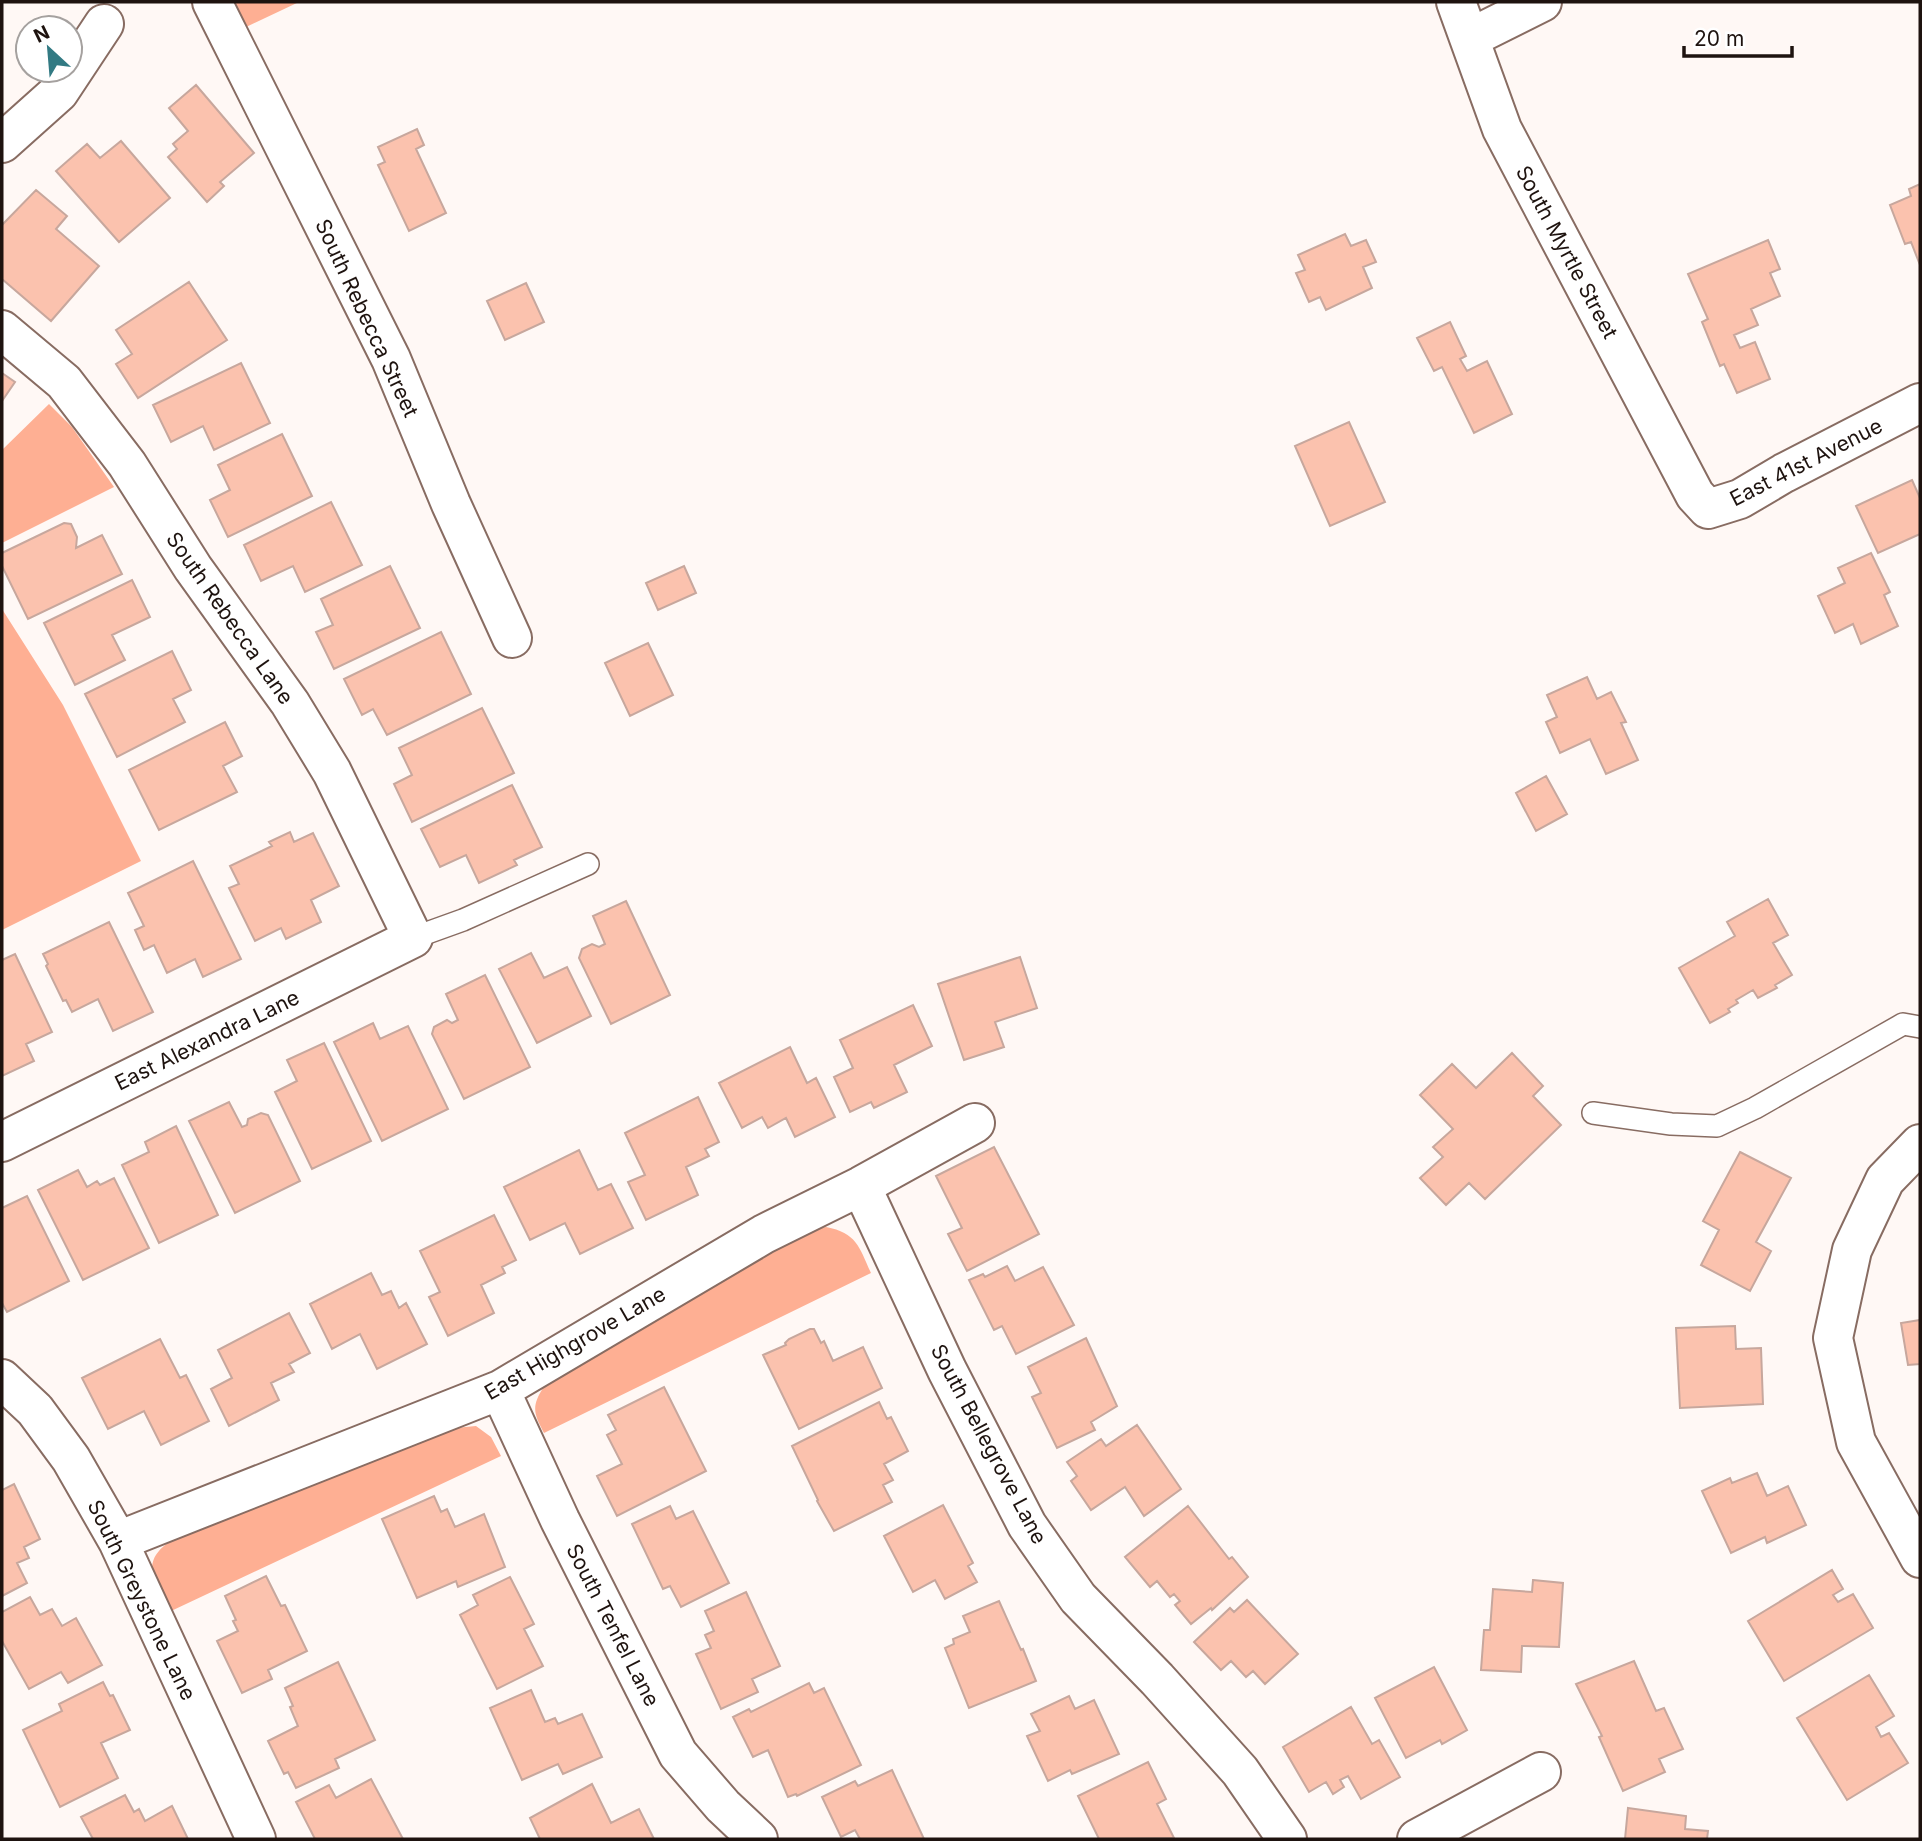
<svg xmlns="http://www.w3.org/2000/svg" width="1922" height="1841" font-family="Inter,sans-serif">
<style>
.green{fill:#feaf93}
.building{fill:#fbc2ae;stroke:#c7a79d;stroke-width:2}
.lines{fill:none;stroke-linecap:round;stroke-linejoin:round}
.service-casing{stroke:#886c62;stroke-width:24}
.minor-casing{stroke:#886c62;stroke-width:42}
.service{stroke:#fff;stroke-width:21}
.minor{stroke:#fff;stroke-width:38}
.labels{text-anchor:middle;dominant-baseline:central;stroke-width:5;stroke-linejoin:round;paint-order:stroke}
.street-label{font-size:21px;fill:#1e130f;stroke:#fff}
</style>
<rect width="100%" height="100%" fill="#fff8f5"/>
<path class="green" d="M 230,2 L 299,2 L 244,28 Z
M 49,404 L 72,427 L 114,487 L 2,543 L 2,450 Z
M 2,609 L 63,705 L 141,861 L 2,930 Z
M 826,1227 C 857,1233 859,1247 871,1273 L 544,1433 C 534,1414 531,1407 543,1388 L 768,1250 L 810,1229 Z
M 476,1426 L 491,1437 L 501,1456 L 169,1612 C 150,1576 139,1557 181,1535 L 455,1428 Z"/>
<path class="building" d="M 196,85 L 254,153 L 220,182 L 224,186 L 207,202 L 168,157 L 177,149 L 173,144 L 188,131 L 169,108 Z
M 417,129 L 424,145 L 416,149 L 446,213 L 409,231 L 378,165 L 385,162 L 378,147 Z
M 121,141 L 170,198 L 119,242 L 56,171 L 87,144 L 100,158 Z
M 1920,184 L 1920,265 L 1911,242 L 1905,244 L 1890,205 L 1911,196 L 1909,189 Z
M 36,190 L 67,216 L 56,229 L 99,266 L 51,321 L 2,279 L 2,225 Z
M 1345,234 L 1351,246 L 1366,240 L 1376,262 L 1363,267 L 1372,288 L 1326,310 L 1320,297 L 1309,302 L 1296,273 L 1305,270 L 1298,255 Z
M 1768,240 L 1780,269 L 1770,273 L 1780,296 L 1751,309 L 1758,325 L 1734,335 L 1740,348 L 1755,342 L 1770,379 L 1737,393 L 1724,364 L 1720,366 L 1702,322 L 1708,319 L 1688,274 Z
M 189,282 L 227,340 L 138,398 L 116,364 L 132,354 L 116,330 Z
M 526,283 L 544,322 L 505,340 L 487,301 Z
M 1450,322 L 1466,356 L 1460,359 L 1467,371 L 1487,361 L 1512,414 L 1474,433 L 1442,367 L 1434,371 L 1417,338 Z
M 241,363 L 270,423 L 214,450 L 203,426 L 171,442 L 153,405 Z
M 2,373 L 15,382 L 2,401 Z
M 1349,422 L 1385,502 L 1330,526 L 1295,446 Z
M 282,434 L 312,496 L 228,537 L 210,500 L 230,490 L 218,465 Z
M 1912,480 L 1920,498 L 1920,534 L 1878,553 L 1856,506 Z
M 331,502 L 362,565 L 305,592 L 293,566 L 261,581 L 244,545 Z
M 64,523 L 71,524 L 77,537 L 76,548 L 102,535 L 122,574 L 28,619 L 2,566 L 2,553 Z
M 1871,553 L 1890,592 L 1884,595 L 1898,626 L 1861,644 L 1853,624 L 1835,633 L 1818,596 L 1845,583 L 1838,568 Z
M 390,566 L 420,628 L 334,669 L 316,632 L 333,625 L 321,599 Z
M 684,566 L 696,593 L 658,610 L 646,583 Z
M 132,580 L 150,617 L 112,635 L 125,660 L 75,685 L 44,623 Z
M 441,632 L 471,694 L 387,735 L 373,709 L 362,715 L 344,679 Z
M 648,643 L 673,695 L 630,716 L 605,663 Z
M 172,651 L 191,690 L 173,699 L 185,722 L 117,757 L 85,694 Z
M 1587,677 L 1597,699 L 1611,692 L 1626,722 L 1621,723 L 1638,760 L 1606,774 L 1590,739 L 1560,753 L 1546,722 L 1557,717 L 1547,695 Z
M 482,708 L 514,773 L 412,822 L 394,784 L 412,775 L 399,748 Z
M 225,722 L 242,756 L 223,766 L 237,792 L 159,830 L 129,770 Z
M 1546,776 L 1567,814 L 1536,831 L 1516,793 Z
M 512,785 L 542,847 L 514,860 L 517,865 L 479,883 L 466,855 L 440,867 L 421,829 Z
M 290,832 L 294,842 L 313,833 L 339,886 L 311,900 L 321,922 L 286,939 L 281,928 L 255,941 L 229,888 L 239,884 L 230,866 L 272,846 L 269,842 Z
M 193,861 L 241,959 L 203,977 L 195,959 L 167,973 L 154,945 L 144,950 L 135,930 L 144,926 L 128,893 Z
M 1768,899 L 1788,935 L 1773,943 L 1792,975 L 1775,985 L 1777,988 L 1758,998 L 1753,990 L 1736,1000 L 1738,1003 L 1728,1009 L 1730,1012 L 1710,1023 L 1679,968 L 1735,936 L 1727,922 Z
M 626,901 L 670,995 L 611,1024 L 579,958 L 582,949 L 592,944 L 599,947 L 605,944 L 593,916 Z
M 109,922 L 153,1012 L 113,1031 L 98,999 L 72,1012 L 66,1000 L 63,1001 L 46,966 L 48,964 L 43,954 Z
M 531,953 L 544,978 L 567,967 L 591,1016 L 537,1043 L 499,969 Z
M 15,954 L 52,1032 L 26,1044 L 34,1061 L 2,1076 L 2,960 Z
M 1020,957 L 1037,1008 L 995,1022 L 1004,1047 L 964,1060 L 938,984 Z
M 485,975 L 530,1067 L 464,1099 L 432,1034 L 434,1027 L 447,1020 L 452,1023 L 458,1020 L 446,994 Z
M 913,1005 L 932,1046 L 894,1065 L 907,1092 L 874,1108 L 871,1102 L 850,1112 L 834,1077 L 853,1068 L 840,1040 Z
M 373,1023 L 380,1039 L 408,1026 L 448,1109 L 382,1141 L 334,1042 Z
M 324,1043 L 371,1141 L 312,1169 L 275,1092 L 297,1081 L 287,1060 Z
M 790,1047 L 807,1083 L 816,1078 L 835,1117 L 795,1137 L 786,1118 L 768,1128 L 762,1117 L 742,1128 L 719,1083 Z
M 1512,1053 L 1543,1086 L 1533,1096 L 1561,1125 L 1485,1199 L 1469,1183 L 1446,1205 L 1420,1178 L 1443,1157 L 1433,1147 L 1453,1129 L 1420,1095 L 1452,1064 L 1476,1088 Z
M 698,1097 L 719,1142 L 705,1149 L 709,1156 L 686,1167 L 698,1195 L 646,1220 L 628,1182 L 645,1175 L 625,1133 Z
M 229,1102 L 242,1127 L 247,1125 L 248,1119 L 261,1113 L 268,1115 L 300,1181 L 235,1213 L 189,1121 Z
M 176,1126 L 218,1215 L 159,1243 L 122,1165 L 149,1152 L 145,1142 Z
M 994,1147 L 1039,1234 L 967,1271 L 948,1234 L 962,1228 L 936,1176 Z
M 579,1150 L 598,1190 L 611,1184 L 633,1228 L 580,1254 L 565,1223 L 530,1240 L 504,1187 Z
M 1740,1152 L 1791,1178 L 1756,1242 L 1771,1251 L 1750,1291 L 1701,1265 L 1719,1230 L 1703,1221 Z
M 78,1170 L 87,1187 L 97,1181 L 100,1185 L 114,1178 L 149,1248 L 83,1280 L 38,1190 Z
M 27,1196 L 69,1281 L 7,1312 L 2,1303 L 2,1208 Z
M 494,1215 L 516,1260 L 502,1267 L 505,1273 L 481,1285 L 494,1313 L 448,1336 L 429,1297 L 440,1292 L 420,1251 Z
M 1007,1266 L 1015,1281 L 1043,1267 L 1074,1325 L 1016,1354 L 1002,1326 L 994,1330 L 969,1280 L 983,1274 L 985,1277 Z
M 371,1273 L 382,1295 L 391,1291 L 399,1308 L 406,1303 L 427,1344 L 377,1369 L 360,1334 L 332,1349 L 310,1304 Z
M 289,1313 L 310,1353 L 289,1364 L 294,1372 L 271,1383 L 279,1400 L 229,1426 L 211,1389 L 232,1378 L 218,1350 Z
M 1920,1320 L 1920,1364 L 1908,1365 L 1901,1323 Z
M 1735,1326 L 1736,1349 L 1761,1348 L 1763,1404 L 1680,1408 L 1676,1328 Z
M 810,1329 L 814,1329 L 821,1343 L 824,1341 L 833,1361 L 863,1347 L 882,1388 L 799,1429 L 763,1355 L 786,1345 L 785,1343 L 789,1339 Z
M 1086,1338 L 1117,1406 L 1091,1422 L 1095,1430 L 1057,1448 L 1032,1397 L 1041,1393 L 1028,1367 Z
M 160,1339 L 180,1378 L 186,1375 L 209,1421 L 161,1445 L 144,1411 L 108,1429 L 82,1378 Z
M 664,1387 L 706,1471 L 617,1516 L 597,1476 L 622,1464 L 607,1435 L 616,1430 L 608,1415 Z
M 879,1402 L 887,1419 L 891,1417 L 908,1451 L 884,1464 L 893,1480 L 883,1485 L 892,1502 L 834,1531 L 817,1501 L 818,1500 L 792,1446 Z
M 1137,1425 L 1181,1489 L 1144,1516 L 1125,1487 L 1091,1510 L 1071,1481 L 1077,1476 L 1067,1462 L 1101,1439 L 1106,1446 Z
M 1757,1473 L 1767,1496 L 1788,1486 L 1806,1525 L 1767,1543 L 1765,1537 L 1731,1553 L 1702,1491 L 1730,1478 L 1732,1483 Z
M 14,1484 L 40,1539 L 24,1547 L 29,1558 L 17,1563 L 27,1583 L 2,1596 L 2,1490 Z
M 434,1496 L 441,1512 L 447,1509 L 455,1527 L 484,1514 L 505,1567 L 458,1587 L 456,1581 L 417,1598 L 382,1519 Z
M 943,1505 L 973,1563 L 968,1566 L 977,1582 L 945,1599 L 935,1580 L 913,1592 L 884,1536 Z
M 670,1506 L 676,1519 L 693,1511 L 729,1583 L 681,1607 L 670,1586 L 663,1589 L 632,1524 Z
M 1188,1506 L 1229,1559 L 1232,1557 L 1248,1577 L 1212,1610 L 1211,1608 L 1191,1624 L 1175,1605 L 1180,1601 L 1174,1594 L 1170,1597 L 1157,1581 L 1150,1587 L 1125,1557 Z
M 1832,1570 L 1843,1589 L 1833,1595 L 1838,1602 L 1853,1594 L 1873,1628 L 1784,1681 L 1748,1621 Z
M 266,1576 L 281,1606 L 285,1605 L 307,1651 L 268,1670 L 272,1679 L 242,1693 L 217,1641 L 238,1631 L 233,1621 L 236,1620 L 225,1596 Z
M 510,1577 L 534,1624 L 524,1629 L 543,1666 L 497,1689 L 460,1615 L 478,1605 L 473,1595 Z
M 1533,1580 L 1563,1583 L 1559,1647 L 1522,1646 L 1521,1672 L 1481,1670 L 1484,1630 L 1490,1630 L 1493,1589 L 1532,1592 Z
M 746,1592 L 780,1666 L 752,1679 L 758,1692 L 721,1709 L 696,1654 L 711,1648 L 705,1635 L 714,1631 L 705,1611 Z
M 30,1597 L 40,1615 L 52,1609 L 62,1626 L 76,1618 L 102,1665 L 68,1683 L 61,1672 L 29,1689 L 2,1641 L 2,1612 Z
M 1247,1600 L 1298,1654 L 1265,1684 L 1253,1671 L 1246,1677 L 1231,1661 L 1221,1670 L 1194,1642 L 1230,1608 L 1234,1612 Z
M 999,1601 L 1021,1650 L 1023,1649 L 1036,1681 L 969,1708 L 945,1648 L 954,1644 L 953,1639 L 970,1632 L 963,1616 Z
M 1634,1661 L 1656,1711 L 1664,1708 L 1683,1749 L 1659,1759 L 1665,1772 L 1623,1791 L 1599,1737 L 1602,1736 L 1576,1684 Z
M 338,1662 L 375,1740 L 335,1759 L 339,1768 L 296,1788 L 288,1772 L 284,1774 L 268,1741 L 298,1726 L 290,1707 L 293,1706 L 285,1688 Z
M 1434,1667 L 1467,1730 L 1442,1744 L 1440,1740 L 1406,1758 L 1375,1698 Z
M 1869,1675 L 1894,1716 L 1876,1727 L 1881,1737 L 1889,1733 L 1908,1763 L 1847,1800 L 1797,1718 Z
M 103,1682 L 110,1696 L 113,1695 L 130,1730 L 101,1743 L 118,1778 L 60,1807 L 23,1730 L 62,1711 L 59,1704 Z
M 809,1683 L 814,1693 L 824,1688 L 861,1765 L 797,1796 L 796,1794 L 788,1797 L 768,1750 L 753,1757 L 733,1717 L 749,1709 L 751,1712 Z
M 531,1690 L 545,1722 L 555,1718 L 558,1724 L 582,1714 L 602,1757 L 563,1774 L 558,1764 L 522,1780 L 490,1708 Z
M 1069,1696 L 1075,1709 L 1094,1700 L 1119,1754 L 1072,1774 L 1070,1770 L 1048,1781 L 1027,1736 L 1040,1731 L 1031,1714 Z
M 1351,1707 L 1372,1744 L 1379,1740 L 1400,1777 L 1361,1799 L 1348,1776 L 1340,1780 L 1344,1787 L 1333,1794 L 1326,1782 L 1309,1792 L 1283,1747 Z
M 1148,1762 L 1166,1799 L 1157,1804 L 1174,1838 L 1099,1839 L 1078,1796 Z
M 892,1770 L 924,1839 L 860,1839 L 855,1830 L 841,1837 L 822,1797 L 855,1781 L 858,1786 Z
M 371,1779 L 403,1839 L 315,1839 L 296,1802 L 329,1785 L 336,1798 Z
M 592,1784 L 611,1823 L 639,1809 L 654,1839 L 540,1839 L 530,1818 Z
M 125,1795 L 134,1812 L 139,1809 L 145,1821 L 172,1806 L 188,1839 L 93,1839 L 81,1817 Z
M 1628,1808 L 1686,1816 L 1685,1829 L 1708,1831 L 1707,1839 L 1625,1839 Z"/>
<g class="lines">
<g class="service-casing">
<path id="service" d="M 413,938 L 463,920 L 588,864
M 1593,1113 L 1671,1124 L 1717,1126 L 1755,1108 L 1903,1024 L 1920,1027"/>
</g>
<g class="minor-casing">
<path id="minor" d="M 212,2 L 391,359 L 451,504 L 512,638
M 1456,2 L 1502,129 L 1695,495 L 1708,509 L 1740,499 L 1784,473 L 1920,403
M 1470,38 L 1542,2
M 2,143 L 59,92 L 104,24
M 2,330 L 64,382 L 127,464 L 193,568 L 290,703 L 332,772 L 413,938 L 2,1142
M 1920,1144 L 1885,1180 L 1852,1250 L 1833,1338 L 1856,1442 L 1920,1558
M 861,1186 L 947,1370 L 1027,1525 L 1078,1598 L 1157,1679 L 1240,1771 L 1287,1839
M 2,1379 L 35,1410 L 71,1459 L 118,1541 L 256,1839
M 500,1390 L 560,1520 L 678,1754 L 723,1806 L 758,1839
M 118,1541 L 500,1390 L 764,1234 L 861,1186 L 975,1123
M 1417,1839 L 1541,1772"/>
</g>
<use href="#service" class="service"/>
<use href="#minor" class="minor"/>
</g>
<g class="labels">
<g class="street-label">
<text transform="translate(1567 252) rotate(62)">South Myrtle Street</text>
<text transform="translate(367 318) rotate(65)">South Rebecca Street</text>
<text transform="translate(1806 462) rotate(-27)">East 41st Avenue</text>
<text transform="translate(230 618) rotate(55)">South Rebecca Lane</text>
<text transform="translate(207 1040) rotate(-26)">East Alexandra Lane</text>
<text transform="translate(575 1343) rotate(-30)">East Highgrove Lane</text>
<text transform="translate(989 1444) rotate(62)">South Bellegrove Lane</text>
<text transform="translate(142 1600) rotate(64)">South Greystone Lane</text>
<text transform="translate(613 1625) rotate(63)">South Tenfel Lane</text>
</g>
</g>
<rect width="1922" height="1841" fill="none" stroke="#1e130f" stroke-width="7"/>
<g transform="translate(49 49) rotate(334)"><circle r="33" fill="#ffffff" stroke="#a5a19f" stroke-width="2"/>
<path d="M0-5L12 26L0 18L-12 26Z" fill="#327a83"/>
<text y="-10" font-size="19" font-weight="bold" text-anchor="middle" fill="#1e130f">N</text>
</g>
<path d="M1684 46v10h108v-10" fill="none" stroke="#1e130f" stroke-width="3.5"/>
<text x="1694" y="46" font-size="21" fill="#1e130f" stroke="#ffffff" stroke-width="5" paint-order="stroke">20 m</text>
</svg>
